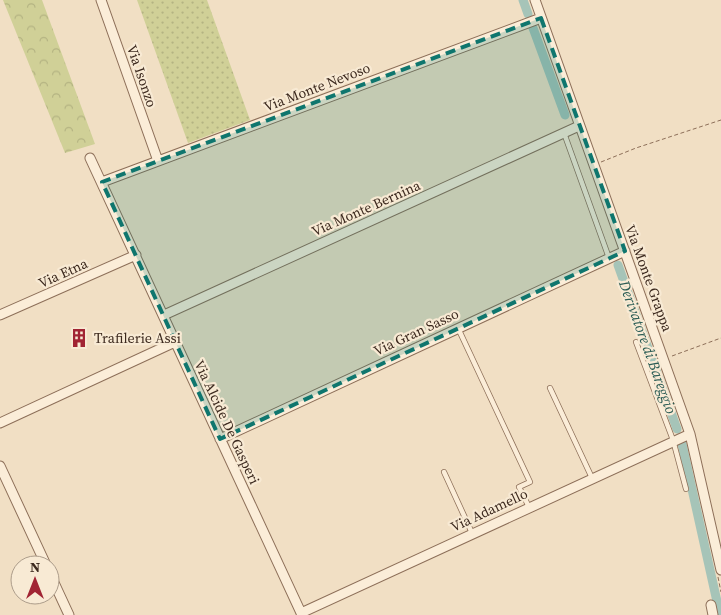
<svg xmlns="http://www.w3.org/2000/svg" width="721" height="615" font-family="'Source Serif 4',serif">
<style>
.grass{fill:url(#grass-dots)}
.forest{fill:url(#forest-crowns)}
.lines{fill:none;stroke-linecap:round;stroke-linejoin:round}
.canal{stroke:#a6c4b8;stroke-width:9}
.lane-casing{stroke:#8d6f59;stroke-width:6}
.street-casing{stroke:#8d6f59;stroke-width:11}
.path{stroke:#8d6f59;stroke-width:1;stroke-dasharray:4 2.5;stroke-linecap:butt}
.lane{stroke:#fbedd8;stroke-width:4.5}
.street{stroke:#fbedd8;stroke-width:9}
.marked{fill:#0f766e;fill-opacity:0.2;stroke:#0f766e;stroke-width:4;stroke-dasharray:10 6;stroke-linejoin:round}
.labels{text-anchor:middle;dominant-baseline:central;stroke-width:4.5;stroke-linejoin:round;paint-order:stroke}
.street-label{font-size:14px;fill:#3c291e;stroke:#f8ead4}
.poi-label{font-size:14px;fill:#3c291e;stroke:#f8ead4;text-anchor:start}
.water-label{font-size:15px;font-style:italic;fill:#2c5d55;stroke:#f8ead4}
</style>
<defs>
<pattern id="grass-dots" width="8" height="8" patternUnits="userSpaceOnUse" patternTransform="scale(1.25)"><rect width="8" height="8" fill="#d0d097"/><path d="M2 2h.1M6 6h.1" fill="none" stroke="#b4b382" stroke-width="1.8" stroke-linecap="round"/></pattern>
<pattern id="forest-crowns" width="20" height="18" patternUnits="userSpaceOnUse" patternTransform="scale(1.25)"><rect width="20" height="18" fill="#d0d097"/><path d="M2 6a3 3 0 1 1 6 0M12 15a3 3 0 1 1 6 0" fill="none" stroke="#b4b382"/></pattern>
</defs>
<rect width="100%" height="100%" fill="#f1dfc4"/>
<path class="grass" d="M 137,0 L 207,0 L 250,120 L 188,143 Z"/>
<path class="forest" d="M 3,0 L 42,0 L 95,144 L 65,153 Z"/>
<g class="lines">
<path class="canal" d="M 523,0 L 528,14
M 533,28 L 565,115
M 618,265 L 677,429
M 682,444 L 720,615"/>
<g class="lane-casing">
<path id="lane" d="M 564,133 L 609,258
M 458,328 L 530,482 L 519,487 L 529,507
M 636,342 L 673,440 L 686,489
M 550,388 L 592,478
M 444,472 L 472,533"/>
</g>
<g class="street-casing">
<path id="street" d="M 101,0 L 158,161
M 535,0 L 690,434 L 721,570
M 90,158 L 302,615
M 102,182 L 541,18
M 0,315 L 136,255
M 164,315 L 579,126
M 0,423 L 175,342
M 220,439 L 625,251
M 0,466 L 46,565
M 50,574 L 69,615
M 711,605 L 713,615
M 301,613 L 690,434"/>
</g>
<path class="path" d="M 601,162 L 636,148 L 721,120
M 672,356 L 721,338
M 718,577 L 721,592"/>
<use href="#lane" class="lane"/>
<use href="#street" class="street"/>
</g>
<path class="marked" d="M 541,18 L 625,251 L 220,439 L 102,182 Z"/>
<defs>
<g id="building-bare" transform="scale(1.5)"><path d="M-4-6H4V6H1V3H-1V6H-4ZM-2.5-4.3h1.7v1.8h-1.7ZM.8-4.3h1.7v1.8H.8ZM-2.5-1h1.7V.8h-1.7ZM.8-1h1.7V.8H.8Z" fill="#a12433" stroke="#f8ead4" stroke-width="2.5" paint-order="stroke"/></g>
</defs>
<g fill-rule="evenodd">
<use href="#building-bare" x="79" y="338"/>
</g>
<g class="labels">
<g class="street-label">
<text transform="translate(142 76) rotate(71)">Via Isonzo</text>
<text transform="translate(317 87) rotate(-21)">Via Monte Nevoso</text>
<text transform="translate(366 208) rotate(-24)">Via Monte Bernina</text>
<text transform="translate(63 273) rotate(-24)">Via Etna</text>
<text transform="translate(649 278) rotate(70)">Via Monte Grappa</text>
<text transform="translate(416 332) rotate(-25)">Via Gran Sasso</text>
<text transform="translate(227 422) rotate(65)">Via Alcide De Gasperi</text>
<text transform="translate(489 510) rotate(-25)">Via Adamello</text>
</g>
<g class="poi-label">
<text x="94" y="338">Trafilerie Assi</text>
</g>
<g class="water-label">
<text transform="translate(648 347) rotate(70)">Derivatore di Bareggio</text>
</g>
</g>
<g transform="translate(35 580)"><circle r="24" fill="#f8ead4" stroke="#ad9d8b"/>
<path d="M0-4L9 19L0 12L-9 19Z" fill="#a12433"/>
<text y="-8" font-size="14" font-weight="bold" text-anchor="middle" fill="#3c291e">N</text>
</g>
</svg>
